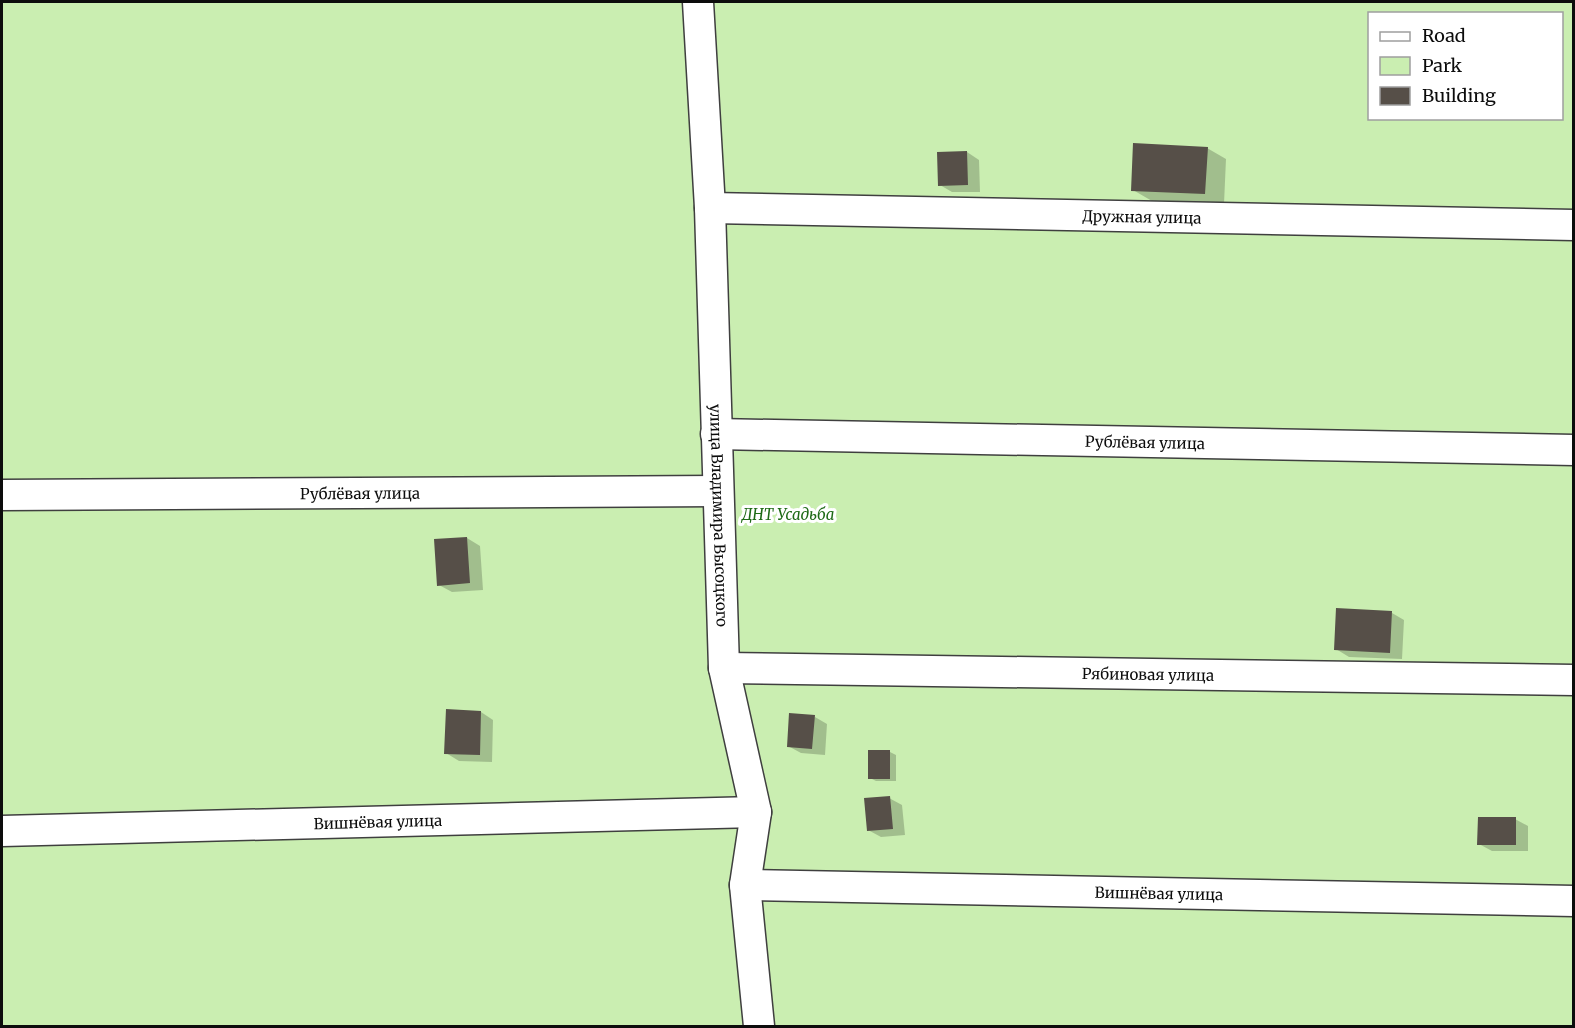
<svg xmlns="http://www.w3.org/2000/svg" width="1575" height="1028" font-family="Merriweather,serif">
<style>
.green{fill:#caeeb1;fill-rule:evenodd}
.shadow{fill:#0003}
.building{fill:#564f48}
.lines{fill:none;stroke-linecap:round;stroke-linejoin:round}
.street-casing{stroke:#3f3f3f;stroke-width:33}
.street{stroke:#fff;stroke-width:30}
.labels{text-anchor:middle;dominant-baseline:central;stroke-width:6;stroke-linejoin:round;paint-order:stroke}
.street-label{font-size:15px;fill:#0c0c0c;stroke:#fff}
.park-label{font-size:15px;font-style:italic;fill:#1e6a16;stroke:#fff}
</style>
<rect width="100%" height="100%" fill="#fffdec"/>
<path class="green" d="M 2,2 L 1573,2 L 1573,1026 L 2,1026 ZM 1370,14 L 1562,14 L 1562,118 L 1370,118 Z"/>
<path class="shadow" d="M 1207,148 L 1226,159 L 1224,204 L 1152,201 L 1133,190 Z
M 967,152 L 979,160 L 980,192 L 952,192 L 940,185 Z
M 467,538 L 480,546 L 483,590 L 452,592 L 439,585 Z
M 1392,613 L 1404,620 L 1402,659 L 1349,657 L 1336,649 Z
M 481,712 L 493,720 L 492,762 L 459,761 L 446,753 Z
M 815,717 L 827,724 L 825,755 L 801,753 L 788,746 Z
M 870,752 L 890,752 L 896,755 L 896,781 L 876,781 L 870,778 Z
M 889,798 L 902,805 L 905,835 L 881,837 L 868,830 Z
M 1515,819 L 1528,826 L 1528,851 L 1492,851 L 1479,844 Z"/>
<path class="building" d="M 1133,143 L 1208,147 L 1205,194 L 1131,191 Z
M 967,151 L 968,185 L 938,186 L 937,152 Z
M 467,537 L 470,583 L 437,586 L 434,539 Z
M 1336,608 L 1392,611 L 1390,653 L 1334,650 Z
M 446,709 L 481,711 L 480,755 L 444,754 Z
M 789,713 L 815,715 L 812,749 L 787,747 Z
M 868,750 L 890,750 L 890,779 L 868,779 Z
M 890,796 L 893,829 L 867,831 L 864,798 Z
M 1478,817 L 1516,817 L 1516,845 L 1477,845 Z"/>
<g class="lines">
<g class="street-casing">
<g id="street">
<path id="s1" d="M 698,2 L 710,208 L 724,668 L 756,812 L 745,885 L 759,1026"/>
<path id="s2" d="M 710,208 L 1574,225"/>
<path id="s3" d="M 716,434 L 1574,450"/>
<path id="s4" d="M 2,495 L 718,491"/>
<path id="s5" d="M 724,668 L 1574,680"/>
<path id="s6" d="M 2,831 L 756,812"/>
<path id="s7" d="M 745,885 L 1574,901"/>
</g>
</g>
<use href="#street" class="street"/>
</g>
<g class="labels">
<g class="street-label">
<text stroke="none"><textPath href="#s2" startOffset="432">Дружная улица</textPath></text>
<text stroke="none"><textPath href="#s3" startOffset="429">Рублёвая улица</textPath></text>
<text stroke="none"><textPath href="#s4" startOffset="358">Рублёвая улица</textPath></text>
<text stroke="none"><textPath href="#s1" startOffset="514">улица Владимира Высоцкого</textPath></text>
<text stroke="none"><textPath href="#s5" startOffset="424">Рябиновая улица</textPath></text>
<text stroke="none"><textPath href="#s6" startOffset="376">Вишнёвая улица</textPath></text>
<text stroke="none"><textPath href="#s7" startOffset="414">Вишнёвая улица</textPath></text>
</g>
<g class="park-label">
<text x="788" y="514">ДНТ Усадьба</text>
</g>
</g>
<rect width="1575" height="1028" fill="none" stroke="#0c0c0c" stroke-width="6"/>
<rect x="1368" y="12" width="195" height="108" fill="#ffffff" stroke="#9e9e9e" stroke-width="1.5"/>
<rect x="1380" y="32" width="30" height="9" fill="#ffffff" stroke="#9e9e9e" stroke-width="1.5"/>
<text x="1422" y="42" font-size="18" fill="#0c0c0c">Road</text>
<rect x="1380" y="57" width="30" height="18" fill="#caeeb1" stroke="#9e9e9e" stroke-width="1.5"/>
<text x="1422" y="72" font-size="18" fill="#0c0c0c">Park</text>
<rect x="1380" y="87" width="30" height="18" fill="#564f48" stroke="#9e9e9e" stroke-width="1.5"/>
<text x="1422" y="102" font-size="18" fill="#0c0c0c">Building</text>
</svg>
